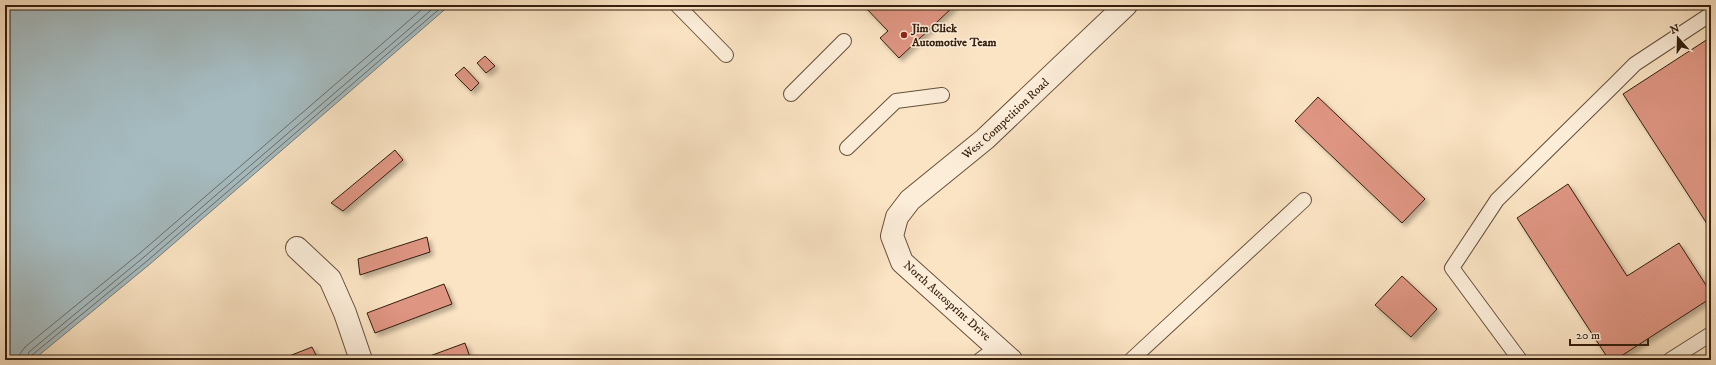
<svg xmlns="http://www.w3.org/2000/svg" width="1716" height="365" font-family="'IM FELL DW Pica',serif">
<style>
.water{fill:#a5bbc0;stroke:#777c78}
.lines{fill:none;stroke-linecap:round;stroke-linejoin:round}
.shore{stroke:#6c6c66;stroke-width:1}
.building{fill:#de9582;stroke:#331e0d;filter:url(#shadow)}
.service-casing{stroke:#65503b;stroke-width:16}
.minor-casing{stroke:#65503b;stroke-width:24}
.service{stroke:#fcedd9;stroke-width:14}
.minor{stroke:#fcedd9;stroke-width:22}
.poi-dot{fill:#8f2418;stroke:#fcedd9;stroke-width:1.5}
.labels{text-anchor:middle;dominant-baseline:central;stroke-width:3;stroke-linejoin:round;paint-order:stroke}
.poi-label{font-size:12px;font-weight:bold;fill:#331e0d;stroke:#fcedd9;text-anchor:start}
.street-label{font-size:12px;fill:#331e0d;stroke:#fcedd9}
</style>
<defs>
<filter id="shadow"><feDropShadow dx="3.5" dy="3.5" stdDeviation="2" flood-color="#0004"/></filter>
</defs>
<rect width="100%" height="100%" fill="#fbe4c4"/>
<filter id="stains"><feTurbulence type="fractalNoise" baseFrequency=".005" numOctaves="4"/><feColorMatrix values="0 0 0 0 .2 0 0 0 0 .09 0 0 0 0 .02 0 0 0 .5 -.17"/></filter>
<radialGradient id="worn" r=".72"><stop offset=".6" stop-color="#630" stop-opacity="0"/><stop offset="1" stop-color="#630" stop-opacity=".3"/></radialGradient>
<path class="water" d="M 5,5 L 450,5 L 150,264 L 33,360 L 5,360 Z"/>
<g class="lines">
<path class="shore" d="M 20,360 L 20,354 L 25,347 L 140,253 L 427,5
M 26,360 L 29,352 L 144,257 L 437,5
M 31,360 L 32,355 L 147,261 L 444,5"/>
</g>
<path class="building" d="M 863,5 L 955,5 L 899,58 L 880,38 L 888,31 Z
M 1711,37 L 1711,230 L 1623,94 Z
M 485,56 L 495,66 L 486,73 L 477,63 Z
M 464,67 L 479,83 L 471,91 L 455,75 Z
M 1318,97 L 1425,199 L 1402,223 L 1295,121 Z
M 395,150 L 403,160 L 343,211 L 331,203 Z
M 1568,184 L 1627,276 L 1679,243 L 1711,293 L 1711,298 L 1615,360 L 1609,360 L 1517,218 Z
M 427,237 L 430,252 L 360,275 L 358,259 Z
M 1402,276 L 1437,309 L 1411,337 L 1375,305 Z
M 444,284 L 452,304 L 375,333 L 367,313 Z
M 465,343 L 471,360 L 419,360 Z
M 312,347 L 317,357 L 309,360 L 279,360 Z"/>
<g class="lines">
<g class="service-casing">
<path id="service" d="M 677,5 L 726,55
M 791,94 L 844,41
M 847,148 L 896,101 L 942,95
M 980,360 L 998,347
M 1131,360 L 1304,200
M 1520,360 L 1452,268 L 1497,200 L 1616,83 L 1635,64 L 1711,14
M 1670,360 L 1711,334"/>
</g>
<g class="minor-casing">
<g id="minor">
<path d="M 297,248 L 330,279 L 345,313 L 361,360"/>
<path id="s1" d="M 1011,360 L 902,262 L 892,236 L 897,217 L 910,200 L 985,139 L 1126,5"/>
</g>
</g>
<use href="#service" class="service"/>
<use href="#minor" class="minor"/>
</g>
<circle class="poi-dot" cx="904" cy="35" r="4"/>
<g class="labels">
<g class="poi-label">
<text x="912" y="28">Jim Click<tspan x="912" dy="14">Automotive Team</tspan></text>
</g>
<g class="street-label">
<text stroke="none"><textPath href="#s1" startOffset="341">West Competition Road</textPath></text>
<text transform="translate(947 301) rotate(42)">North Autosprint Drive</text>
</g>
</g>
<rect width="1716" height="365" fill="none" stroke="#fbe4c4" stroke-width="20"/>
<rect x="6" y="6" width="1704" height="353" fill="none" stroke="#331e0d" stroke-width="2"/>
<rect x="10" y="10" width="1696" height="345" fill="none" stroke="#331e0d"/>
<g transform="translate(1678 38) rotate(340)" stroke="#fcedd9" stroke-width="3" paint-order="stroke">
<path d="M0-3L7 15L0 10L-7 15Z" fill="#331e0d"/>
<text y="-6" font-size="11" font-weight="bold" text-anchor="middle" fill="#331e0d">N</text>
</g>
<path d="M1570 339v6h78v-6" fill="none" stroke="#331e0d" stroke-width="2"/>
<text x="1576" y="339" font-size="12" fill="#331e0d" stroke="#fcedd9" stroke-width="3" paint-order="stroke">20 m</text>
<rect width="100%" height="100%" filter="url(#stains)"/>
<rect width="100%" height="100%" fill="url(#worn)"/>
</svg>
